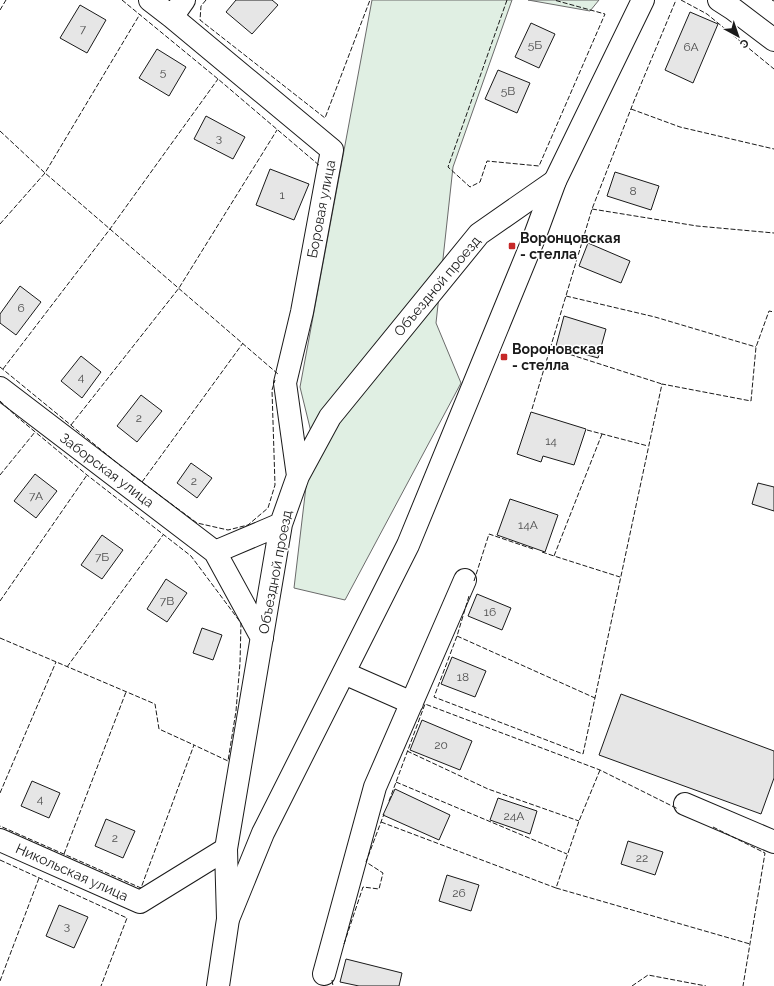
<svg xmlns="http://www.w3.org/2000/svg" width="774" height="986" font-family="Raleway,sans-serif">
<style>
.green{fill:#e0efe3;stroke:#6a6a6a}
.building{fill:#e6e6e6;stroke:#1a1a1a}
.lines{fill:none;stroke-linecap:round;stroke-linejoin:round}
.minor-casing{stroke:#1a1a1a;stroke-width:24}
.major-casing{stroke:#1a1a1a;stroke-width:24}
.minor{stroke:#fff;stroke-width:22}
.major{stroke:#fff;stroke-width:22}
.fence{stroke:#1a1a1a;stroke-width:1;stroke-dasharray:5 2;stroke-linecap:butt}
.poi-dot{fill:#c62828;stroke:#fff;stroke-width:1.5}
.labels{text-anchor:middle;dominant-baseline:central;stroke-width:3;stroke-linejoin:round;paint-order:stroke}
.number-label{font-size:12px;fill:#4d4d4d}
.street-label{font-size:14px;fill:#1a1a1a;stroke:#fff}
.poi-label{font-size:14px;font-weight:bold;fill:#1a1a1a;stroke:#fff;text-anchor:start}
</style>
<rect width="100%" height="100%" fill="#fff"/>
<path class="green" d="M 372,0 L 512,0 L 453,167 L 436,323 L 461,383 L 345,600 L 294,588 L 312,436 L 300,387 Z
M 528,0 L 599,0 L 590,11 Z"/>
<path class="building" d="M 236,0 L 272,0 L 278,5 L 252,34 L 226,12 Z
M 80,5 L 106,20 L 87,53 L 60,38 Z
M 690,12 L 718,24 L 693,83 L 665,70 Z
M 531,23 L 555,34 L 539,68 L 515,57 Z
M 157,49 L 186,67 L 169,96 L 139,78 Z
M 498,70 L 530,83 L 517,113 L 485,99 Z
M 206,116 L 245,137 L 233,159 L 194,139 Z
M 270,169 L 309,184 L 294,220 L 256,205 Z
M 615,172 L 659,186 L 651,210 L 607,196 Z
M 588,243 L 630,261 L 621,283 L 579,266 Z
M 20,286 L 41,302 L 16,335 L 0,323 L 0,314 Z
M 564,316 L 606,329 L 598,358 L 556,346 Z
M 81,356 L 101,372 L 82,398 L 61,381 Z
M 141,395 L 162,411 L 137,442 L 117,426 Z
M 531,412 L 586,429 L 574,465 L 543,456 L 541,462 L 517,454 Z
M 191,463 L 212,478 L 197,498 L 177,483 Z
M 35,474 L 57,491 L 36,518 L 14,501 Z
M 758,483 L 774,487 L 774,511 L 752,504 Z
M 510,499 L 558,515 L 545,552 L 497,535 Z
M 102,535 L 123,550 L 102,579 L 81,565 Z
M 166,579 L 187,593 L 167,622 L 147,609 Z
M 477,594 L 511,608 L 502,630 L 468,616 Z
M 202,628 L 222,635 L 213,660 L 193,653 Z
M 452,657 L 486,671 L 475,697 L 441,684 Z
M 621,694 L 774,751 L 774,778 L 761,814 L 599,755 Z
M 422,720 L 472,741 L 460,770 L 410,750 Z
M 32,781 L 60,793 L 49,818 L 21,806 Z
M 395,789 L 450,815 L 439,840 L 383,815 Z
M 498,798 L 537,811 L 530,834 L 490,820 Z
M 106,819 L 135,831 L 123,858 L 95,846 Z
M 628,841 L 663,852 L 655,875 L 621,864 Z
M 447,875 L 479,885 L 471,911 L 439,901 Z
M 59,905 L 88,917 L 74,948 L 46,936 Z
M 346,959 L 402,973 L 399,986 L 359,986 L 340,982 Z"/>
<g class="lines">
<g class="minor-casing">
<path id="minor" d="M 150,0 L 172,17 L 332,150 L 302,312 L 285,383 L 298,476
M 719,0 L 733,9 L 774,40
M 172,17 L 184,0
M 0,388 L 215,552 L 262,638
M 215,552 L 281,524
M 344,673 L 412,703
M 685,804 L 774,842
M 0,840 L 140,902 L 226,849
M 228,919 L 226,849 L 281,524 L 298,476 L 330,417 L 479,234 L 555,181
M 324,974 L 375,787 L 465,580"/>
</g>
<g class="major-casing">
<path id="major" d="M 218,986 L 228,919 L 263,833 L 408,545 L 534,238 L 555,181 L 643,0"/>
</g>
<use href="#minor" class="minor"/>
<use href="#major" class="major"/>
<path class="fence" d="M 122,0 L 218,79 L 320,166
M 206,0 L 201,6 L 200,20 L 325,118 L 370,0
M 507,0 L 448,167 L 470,187 L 480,182 L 487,161 L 539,166 L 605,14 L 554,0
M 681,0 L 707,14 L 774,69
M 772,0 L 774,1
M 0,10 L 6,0
M 631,109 L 680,127 L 774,149
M 0,131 L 45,173 L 278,374
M 592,209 L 697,226 L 774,233
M 0,224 L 45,173 L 140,14
M 566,296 L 655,317 L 756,347
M 550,348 L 662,384
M 0,367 L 122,467
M 3,369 L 110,229 L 218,79
M 0,401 L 16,416 L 87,475 L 191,556 L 241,623 L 240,663 L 236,711 L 228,761 L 194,745 L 141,888 L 0,826
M 532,409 L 592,209 L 634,101 L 676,0
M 71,425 L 179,288 L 277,130
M 587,430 L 648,446
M 602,434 L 554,556 L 620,577
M 131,474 L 197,523 L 228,530 L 248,525 L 268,508 L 275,485 L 272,390 L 275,380
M 0,475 L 35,432
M 142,482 L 243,343
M 542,552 L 554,556
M 474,581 L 489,534 L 533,549
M 469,596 L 457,636 L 434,697 L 583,754 L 662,384 L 751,401 L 756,347 L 769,311 L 774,312
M 0,601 L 87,475
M 457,636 L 595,698
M 0,638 L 155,704 L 159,729 L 194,745
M 67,667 L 163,535
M 407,751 L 488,789 L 579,821
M 600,770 L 579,821 L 556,888 L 750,944
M 396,782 L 567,854
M 0,793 L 56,662
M 389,801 L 425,704 L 600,770 L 678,809
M 381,822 L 556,888
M 713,827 L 765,853 L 743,986
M 64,854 L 126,692
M 0,860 L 127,918 L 101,986
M 344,944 L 363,887 L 379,889 L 383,873 L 366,862 L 384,814
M 332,980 L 333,986
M 0,981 L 39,878
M 632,986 L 648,975 L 706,986"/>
</g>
<g class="poi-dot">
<rect x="508" y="242" width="8" height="8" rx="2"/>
<rect x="500" y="353" width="8" height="8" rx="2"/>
</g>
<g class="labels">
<g class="number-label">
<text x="83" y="29">7</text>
<text x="535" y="45">5Б</text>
<text x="691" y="47">6А</text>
<text x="163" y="72">5</text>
<text x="508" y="91">5В</text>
<text x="219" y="138">3</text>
<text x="633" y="191">8</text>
<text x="282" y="195">1</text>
<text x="21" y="308">6</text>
<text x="81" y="377">4</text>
<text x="139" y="418">2</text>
<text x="551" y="441">14</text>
<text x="194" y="481">2</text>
<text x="36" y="496">7А</text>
<text x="528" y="525">14А</text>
<text x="102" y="557">7Б</text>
<text x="167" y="601">7В</text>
<text x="490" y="612">16</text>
<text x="463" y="677">18</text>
<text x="441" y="745">20</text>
<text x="40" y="799">4</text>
<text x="514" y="816">24А</text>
<text x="115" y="838">2</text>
<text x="642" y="858">22</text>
<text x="459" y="893">26</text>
<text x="67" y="926">3</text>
</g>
<g class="street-label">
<text transform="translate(321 209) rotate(-79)">Боровая улица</text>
<text transform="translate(437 286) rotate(-50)">Объездной проезд</text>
<text transform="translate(107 470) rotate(37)">Заборская улица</text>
<text transform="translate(275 572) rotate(-79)">Объездной проезд</text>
<text transform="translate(72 872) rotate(24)">Никольская улица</text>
</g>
<g class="poi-label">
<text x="520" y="238">Воронцовская<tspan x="520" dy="16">- стелла</tspan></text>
<text x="512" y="349">Вороновская<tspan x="512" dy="16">- стелла</tspan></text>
</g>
</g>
<g transform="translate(738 36) rotate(140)" stroke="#ffffff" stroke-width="3" paint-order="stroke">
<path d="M0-3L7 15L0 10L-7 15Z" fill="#1a1a1a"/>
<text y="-6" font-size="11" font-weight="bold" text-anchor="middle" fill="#1a1a1a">С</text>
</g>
</svg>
